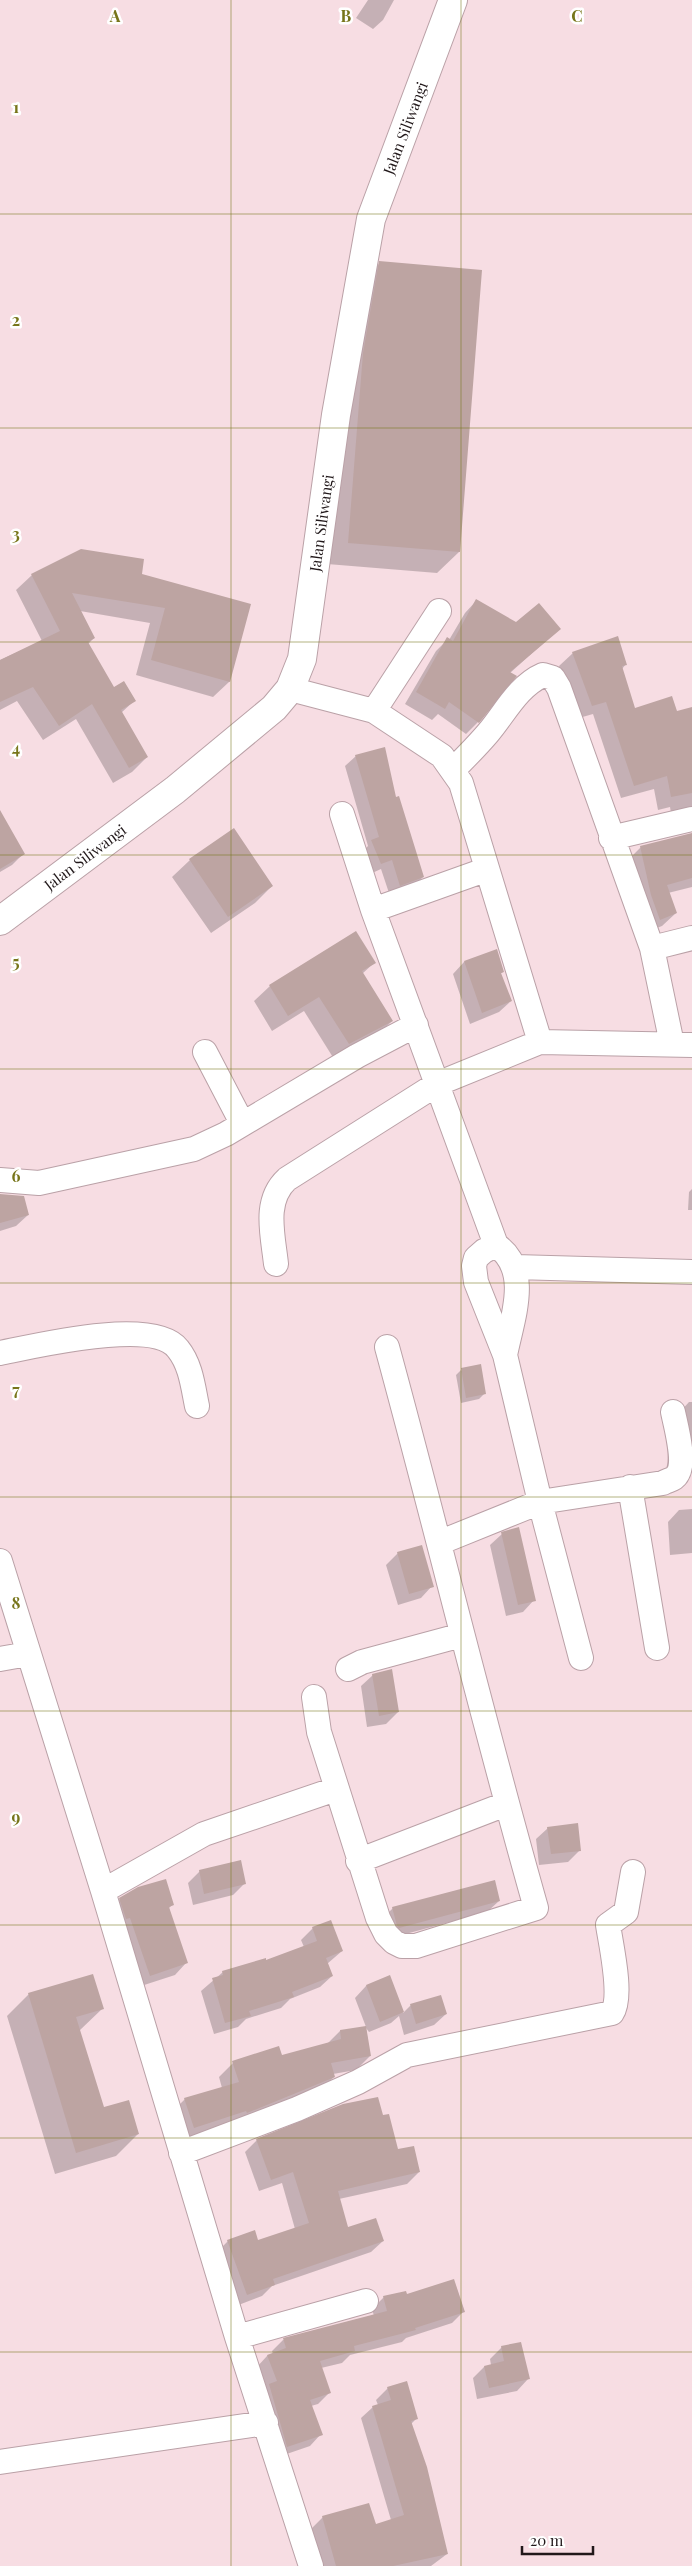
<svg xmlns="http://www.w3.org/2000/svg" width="692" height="2566" font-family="'Playfair Display',serif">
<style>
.shadow{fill:#0003}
.building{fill:#bda4a2}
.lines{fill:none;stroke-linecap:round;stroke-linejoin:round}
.minor-casing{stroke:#baa1a7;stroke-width:26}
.major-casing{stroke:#baa1a7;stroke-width:30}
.minor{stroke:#fff;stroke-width:24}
.major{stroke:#fff;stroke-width:28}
.grid{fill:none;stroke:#77751a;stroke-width:1;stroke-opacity:0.55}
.labels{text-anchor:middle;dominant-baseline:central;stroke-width:5;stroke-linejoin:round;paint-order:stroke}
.street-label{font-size:15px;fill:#21181a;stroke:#fff}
.grid-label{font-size:16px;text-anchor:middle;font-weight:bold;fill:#77751a;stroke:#fff;stroke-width:5;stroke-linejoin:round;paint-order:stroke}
</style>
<rect width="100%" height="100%" fill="#f7dde3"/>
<path class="shadow" d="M 368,0 L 394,0 L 383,20 L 373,29 L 356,18 Z
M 380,263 L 459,552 L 437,573 L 327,564 L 358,285 Z
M 32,575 L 141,575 L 250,605 L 229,682 L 213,697 L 136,675 L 150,623 L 80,611 L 94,638 L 88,644 L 113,689 L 134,701 L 121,713 L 147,757 L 132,772 L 113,783 L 76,719 L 43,740 L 17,701 L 0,710 L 0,660 L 42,641 L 16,590 Z
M 476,601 L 516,624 L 559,629 L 510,673 L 478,722 L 466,734 L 438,714 L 432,720 L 405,704 L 436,651 L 448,639 L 449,640 L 465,613 Z
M 573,653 L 626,664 L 622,669 L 634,710 L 677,713 L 692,708 L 692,828 L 672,819 L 670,807 L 658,810 L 654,789 L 621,798 L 593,714 L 579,718 L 559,666 Z
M 356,756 L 396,798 L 423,877 L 412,888 L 390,896 L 381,869 L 370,874 L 362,852 L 368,846 L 345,766 Z
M 0,827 L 23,854 L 12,865 L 0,872 Z
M 692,834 L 692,887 L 668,893 L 676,913 L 662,926 L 647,932 L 628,860 L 641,847 Z
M 190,860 L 272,886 L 255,903 L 211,933 L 172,877 Z
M 496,951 L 503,972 L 500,974 L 511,1001 L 499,1012 L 470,1024 L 453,974 L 464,962 Z
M 374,963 L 362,974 L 392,1021 L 377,1036 L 334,1059 L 304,1011 L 272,1031 L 254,1001 L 270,986 Z
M 692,1189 L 692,1210 L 688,1210 L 689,1192 Z
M 0,1194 L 28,1215 L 16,1226 L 0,1231 Z
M 461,1370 L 485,1393 L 479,1399 L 461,1403 L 456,1375 Z
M 689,1402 L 692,1402 L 692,1444 L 680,1444 L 678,1414 Z
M 692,1509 L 692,1553 L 670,1555 L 668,1522 L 679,1510 Z
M 502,1534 L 534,1600 L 523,1612 L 506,1616 L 490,1545 Z
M 398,1553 L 432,1586 L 421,1598 L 398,1605 L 386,1565 Z
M 373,1675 L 398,1712 L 386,1724 L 367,1727 L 361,1686 Z
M 548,1828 L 580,1850 L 568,1862 L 539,1865 L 536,1839 Z
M 200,1871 L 245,1883 L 233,1895 L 193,1905 L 188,1883 Z
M 120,1899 L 172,1905 L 168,1909 L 186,1963 L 175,1975 L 138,1987 L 108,1910 Z
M 499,1901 L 487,1912 L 387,1939 L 381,1920 L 393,1908 Z
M 313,1928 L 342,1951 L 327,1964 L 332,1976 L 320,1987 L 290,1999 L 281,2008 L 246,2019 L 238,2027 L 214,2034 L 201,1991 L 223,1972 L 266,1962 L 304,1947 L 301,1940 Z
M 389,1977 L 403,2013 L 411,2005 L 446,2014 L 434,2025 L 404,2035 L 399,2016 L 391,2023 L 369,2032 L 366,2028 L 370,2056 L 356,2070 L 333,2074 L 334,2077 L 320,2091 L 180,2141 L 171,2113 L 185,2099 L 222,2088 L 219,2077 L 233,2063 L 281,2057 L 327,2044 L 340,2031 L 366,2027 L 355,1998 L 366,1986 Z
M 29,1994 L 102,2009 L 79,2031 L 103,2109 L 138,2134 L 116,2156 L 55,2174 L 7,2016 Z
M 382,2117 L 397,2151 L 419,2172 L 407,2184 L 339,2199 L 348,2229 L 383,2241 L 371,2252 L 272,2286 L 262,2296 L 236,2306 L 216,2253 L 228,2241 L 258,2242 L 295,2229 L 282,2183 L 259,2191 L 245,2152 L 257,2140 Z
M 406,2295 L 463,2312 L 452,2323 L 406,2338 L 402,2342 L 350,2355 L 342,2363 L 321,2368 L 329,2393 L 318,2404 L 311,2406 L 321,2434 L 310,2446 L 275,2458 L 256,2368 L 267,2356 L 273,2354 L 272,2351 L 283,2340 L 374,2316 L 372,2309 L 384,2297 Z
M 502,2347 L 528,2379 L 517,2391 L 477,2399 L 473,2378 L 484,2367 L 491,2365 L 490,2359 Z
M 388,2388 L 417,2418 L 411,2424 L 447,2554 L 431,2566 L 314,2566 L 311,2529 L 323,2517 L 375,2525 L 391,2520 L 361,2418 L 373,2407 L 378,2405 L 376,2400 Z"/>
<path class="building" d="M 379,261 L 482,270 L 460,552 L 348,543 L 363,353 Z
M 81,549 L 144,559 L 142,574 L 251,604 L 230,682 L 151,660 L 165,608 L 72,593 L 95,638 L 88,642 L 114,687 L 124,681 L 136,701 L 121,710 L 148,757 L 129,768 L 92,704 L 59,726 L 33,687 L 0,702 L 0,660 L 60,631 L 31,574 Z
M 476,599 L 516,622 L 539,603 L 561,629 L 510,672 L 517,676 L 479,723 L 449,702 L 445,709 L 416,692 L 447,637 L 453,641 Z
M 618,636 L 627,665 L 622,666 L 635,708 L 672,696 L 677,711 L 692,707 L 692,793 L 671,797 L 667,776 L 634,786 L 606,702 L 592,706 L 572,652 Z
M 385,747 L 396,797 L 399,796 L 424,877 L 400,886 L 392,860 L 381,864 L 371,840 L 379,837 L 355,755 Z
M 0,810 L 25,854 L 0,869 Z
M 234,828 L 273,886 L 228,917 L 189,859 Z
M 692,833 L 692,878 L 667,885 L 677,913 L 660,920 L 651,895 L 640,846 Z
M 356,931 L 376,963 L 362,971 L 393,1021 L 349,1044 L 319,997 L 288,1016 L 269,985 Z
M 497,949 L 504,972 L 501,973 L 512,1001 L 482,1013 L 464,961 Z
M 0,1194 L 24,1196 L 29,1215 L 0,1223 Z
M 481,1364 L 486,1394 L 466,1398 L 461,1368 Z
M 519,1527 L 536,1601 L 518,1605 L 501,1532 Z
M 422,1545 L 434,1587 L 409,1594 L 397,1552 Z
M 392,1669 L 399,1712 L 379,1716 L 372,1674 Z
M 578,1823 L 581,1851 L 551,1854 L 547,1827 Z
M 241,1860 L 246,1884 L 204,1894 L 199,1870 Z
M 166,1879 L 174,1905 L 169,1907 L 188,1963 L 150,1976 L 130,1918 L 126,1919 L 119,1898 L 138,1887 Z
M 495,1880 L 500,1901 L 399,1928 L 397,1926 L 392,1907 Z
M 331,1920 L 343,1951 L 326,1958 L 333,1976 L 292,1992 L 294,1997 L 249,2011 L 251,2016 L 225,2023 L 212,1978 L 223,1975 L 222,1971 L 266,1958 L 266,1960 L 317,1941 L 312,1927 Z
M 93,1974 L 104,2009 L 76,2017 L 104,2107 L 129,2100 L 139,2134 L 76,2153 L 28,1993 Z
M 390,1975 L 404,2012 L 380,2022 L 366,1985 Z
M 441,1995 L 447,2014 L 416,2024 L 410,2004 Z
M 366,2026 L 371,2056 L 331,2063 L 335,2077 L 247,2113 L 246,2111 L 194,2128 L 184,2098 L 239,2082 L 232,2061 L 279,2046 L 282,2055 L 341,2039 L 340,2030 Z
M 378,2097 L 383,2115 L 389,2114 L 398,2149 L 414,2146 L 420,2172 L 338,2191 L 348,2227 L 376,2218 L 384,2241 L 273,2279 L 275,2285 L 247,2295 L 227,2240 L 255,2230 L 258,2240 L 309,2223 L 293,2172 L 271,2180 L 256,2139 L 343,2104 Z
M 454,2279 L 465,2312 L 415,2328 L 416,2330 L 354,2346 L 355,2351 L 320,2361 L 331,2393 L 310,2400 L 323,2435 L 287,2447 L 269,2384 L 277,2381 L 267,2355 L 286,2348 L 283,2338 L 387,2311 L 383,2296 L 406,2291 L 407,2294 Z
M 521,2342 L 530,2379 L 489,2388 L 484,2366 L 504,2361 L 501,2346 Z
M 407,2381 L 418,2419 L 411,2421 L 427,2467 L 448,2554 L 393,2566 L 336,2566 L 322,2516 L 369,2503 L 376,2524 L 404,2515 L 372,2406 L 391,2400 L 387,2387 Z"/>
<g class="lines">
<g class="minor-casing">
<path id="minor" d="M 290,689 L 374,711 L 442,756 L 461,783 L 540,1042 L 692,1045
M 374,711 L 439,611
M 453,770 C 465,758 477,746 488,733 C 505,713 518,686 543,675 L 553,678 L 559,688 L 652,948 L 672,1044
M 342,814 L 373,910 L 496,1245 C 532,1270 512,1319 505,1355
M 611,838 L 692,819
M 373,910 L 485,870
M 652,948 L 692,938
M 205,1052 L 242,1123
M 0,1180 L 39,1183 L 194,1149 L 226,1134 L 357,1056 L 416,1025
M 276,1264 C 273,1235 263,1201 287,1179 L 437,1084 L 540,1042
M 515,1267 L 692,1272
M 0,1353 C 35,1346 154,1317 178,1349 C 191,1365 193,1387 197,1406
M 630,1487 L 657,1648
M 441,1542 L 540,1502 L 505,1355 L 476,1282 L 474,1266 L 476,1258 L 484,1251 L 496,1245
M 0,1561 L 103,1891 L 237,2337 L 311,2566
M 581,1658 L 540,1502 L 663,1483 C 666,1481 671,1480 674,1478 C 688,1468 676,1427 673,1412
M 0,1659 L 28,1654
M 348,1669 L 362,1662 L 462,1635
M 314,1697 L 319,1732 L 378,1918 L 386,1934 L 394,1942 L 402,1946 L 416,1946 L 536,1908 C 483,1722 438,1534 387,1347
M 358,1861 L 506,1804
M 103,1891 L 204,1834 L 336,1789
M 181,2153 L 297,2109 L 358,2082 L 407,2055 L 612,2013 C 623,1997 611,1945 608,1925 L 626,1912 L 633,1872
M 237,2337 L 366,2301
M 0,2462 L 266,2423"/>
</g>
<g class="major-casing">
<path id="major" d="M 0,921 L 175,790 L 274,708 L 290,689 L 302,659 L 336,415 L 371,219 L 453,0"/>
</g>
<use href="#minor" class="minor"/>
<use href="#major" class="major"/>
</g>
<path class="grid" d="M 231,0 L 231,2566M 461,0 L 461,2566M 0,214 L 692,214M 0,428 L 692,428M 0,642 L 692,642M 0,855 L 692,855M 0,1069 L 692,1069M 0,1283 L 692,1283M 0,1497 L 692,1497M 0,1711 L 692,1711M 0,1925 L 692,1925M 0,2138 L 692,2138M 0,2352 L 692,2352"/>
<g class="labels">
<g class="street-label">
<text transform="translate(405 128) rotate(-69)">Jalan Siliwangi</text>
<text transform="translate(321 523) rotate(-82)">Jalan Siliwangi</text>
<text transform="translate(85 857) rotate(-37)">Jalan Siliwangi</text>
</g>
</g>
<g class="grid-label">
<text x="115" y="22">A</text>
<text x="346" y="22">B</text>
<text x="577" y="22">C</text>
<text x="16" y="113">1</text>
<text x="16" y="326">2</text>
<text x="16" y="540">3</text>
<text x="16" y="754">4</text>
<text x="16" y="968">5</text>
<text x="16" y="1182">6</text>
<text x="16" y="1396">7</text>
<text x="16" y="1609">8</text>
<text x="16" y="1823">9</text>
</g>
<path d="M522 2546v8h71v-8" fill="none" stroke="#21181a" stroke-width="2.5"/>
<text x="530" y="2546" font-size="15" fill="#21181a" stroke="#ffffff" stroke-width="4" paint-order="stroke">20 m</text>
</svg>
